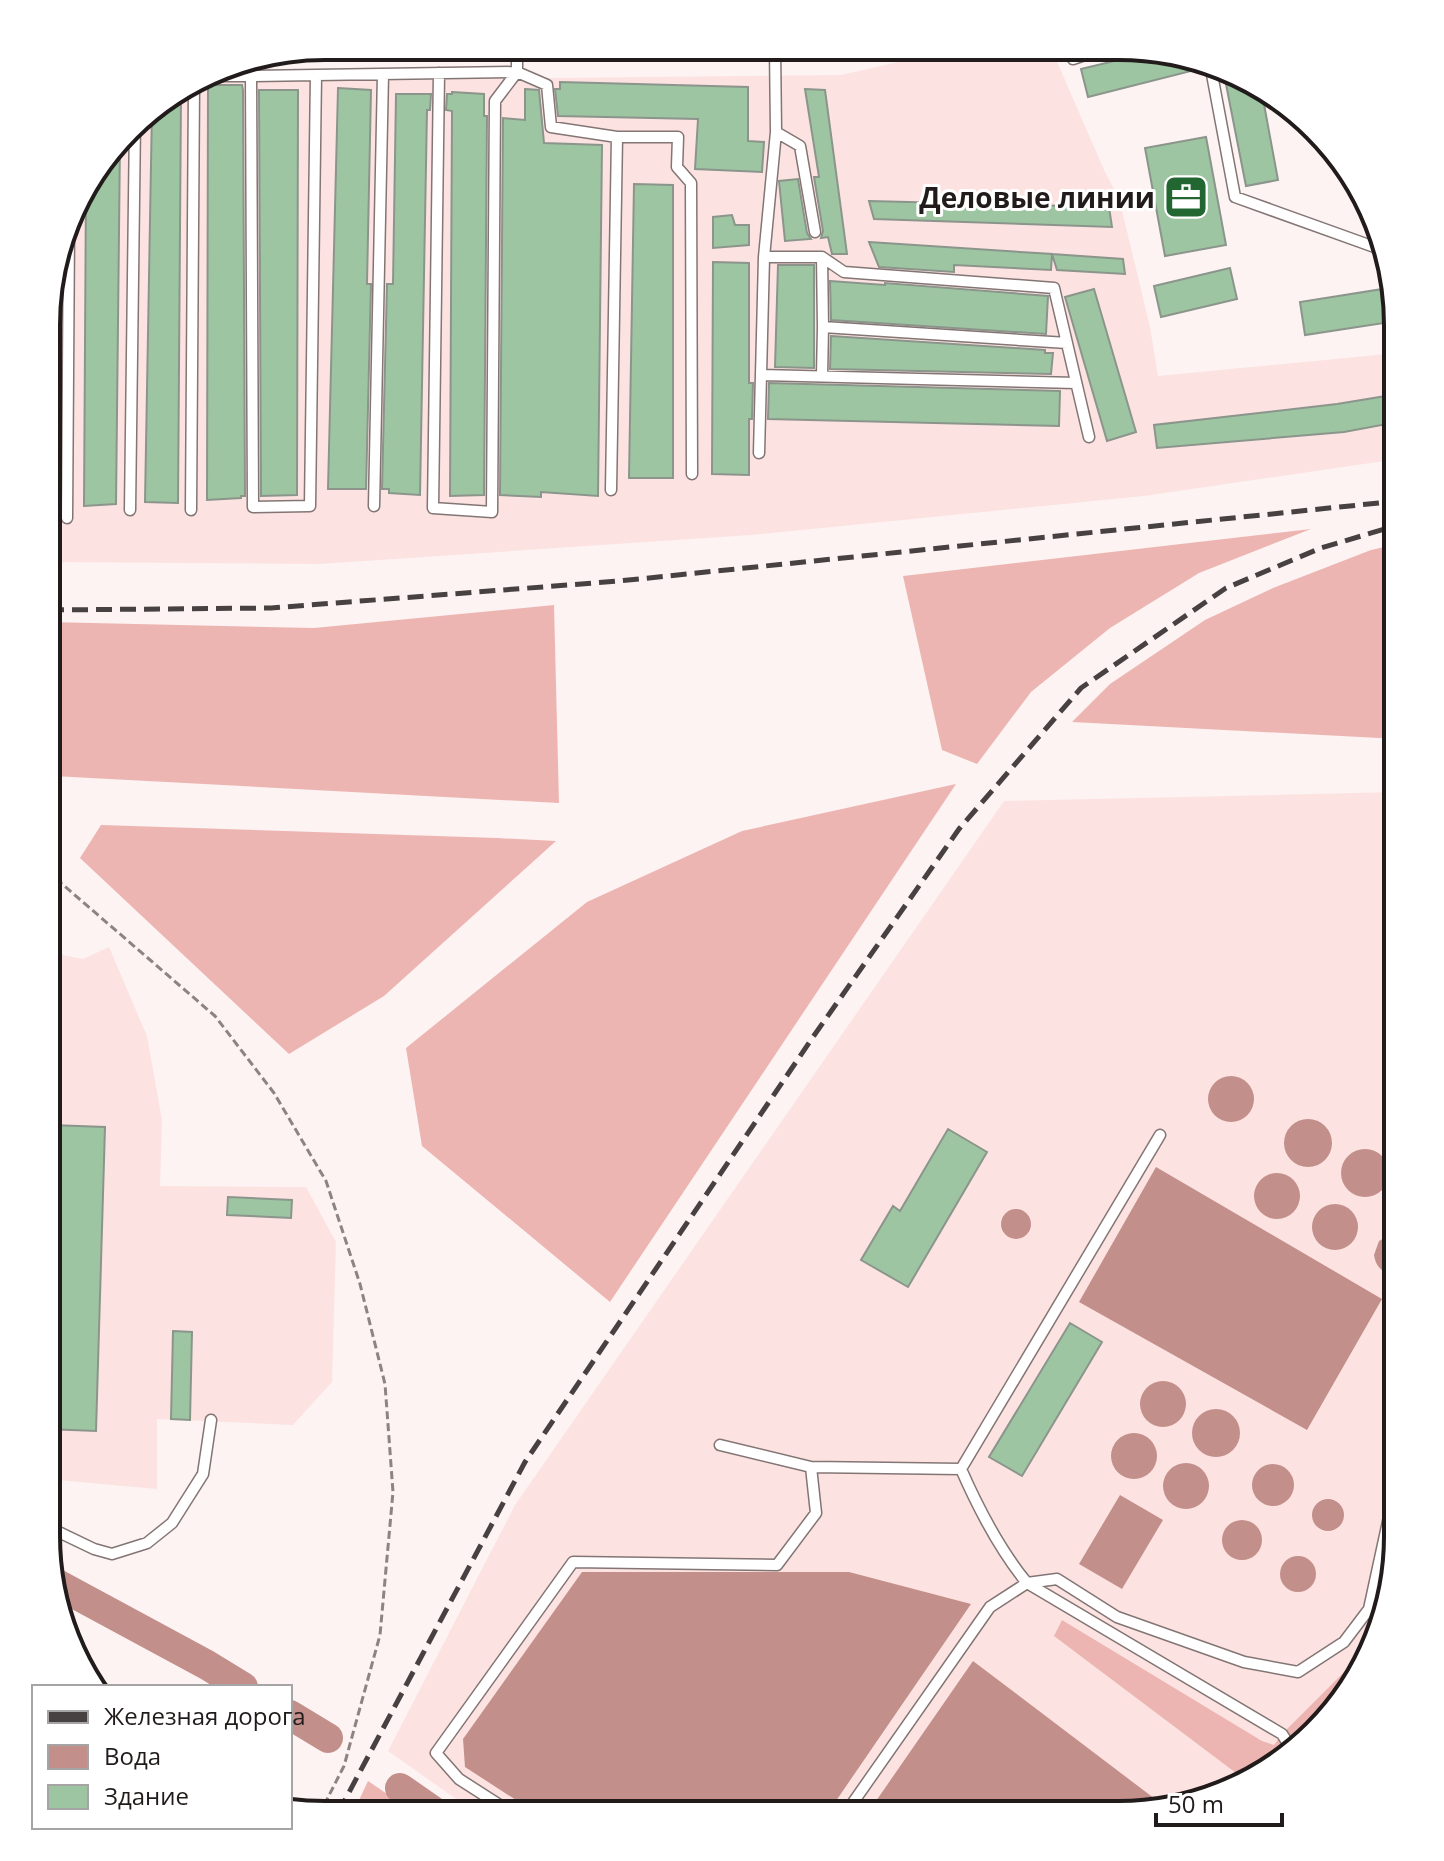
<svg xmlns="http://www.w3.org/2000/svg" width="1444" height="1861" font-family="'Open Sans',sans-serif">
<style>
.built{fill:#fce3e1}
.forest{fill:#edb5b2}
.water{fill:#c38f8b}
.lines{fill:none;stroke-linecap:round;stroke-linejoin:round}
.river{stroke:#c38f8b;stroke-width:30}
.building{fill:#9ec5a2;stroke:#8b958c;stroke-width:2}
.lane-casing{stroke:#837574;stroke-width:13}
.path{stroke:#8c8483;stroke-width:3;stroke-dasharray:8 4;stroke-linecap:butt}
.lane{stroke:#fff;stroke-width:10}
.rail{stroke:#474241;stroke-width:5;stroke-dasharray:16 8;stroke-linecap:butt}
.labels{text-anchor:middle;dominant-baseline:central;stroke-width:6;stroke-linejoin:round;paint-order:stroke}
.poi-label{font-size:28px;font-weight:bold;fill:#211c1b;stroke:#fff;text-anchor:end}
.rim{fill:none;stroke:#211c1b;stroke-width:4}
</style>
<rect width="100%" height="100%" fill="#fdf3f2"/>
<path class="built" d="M 959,48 L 1051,48 L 1105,172 L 1119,198 L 1150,327 L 1158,376 L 1398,353 L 1398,459 L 1144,496 L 751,535 L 320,564 L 48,562 L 48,288 L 83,186 L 141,115 L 197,82 L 841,75 Z
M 1398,792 L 1397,1555 L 1364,1652 L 1282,1734 L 1248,1782 L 1243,1786 L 1120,1815 L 476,1813 L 388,1751 L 515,1505 L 1004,801 Z
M 109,947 L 147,1036 L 162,1120 L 160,1186 L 306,1187 L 336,1242 L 332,1382 L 293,1425 L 157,1419 L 157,1489 L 46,1479 L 47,952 L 83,959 Z"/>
<path class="forest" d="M 1311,529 L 1199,573 L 1110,628 L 1031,692 L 977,764 L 942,750 L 903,576 Z
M 1398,544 L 1398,739 L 1072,722 L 1110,684 L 1205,620 L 1273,588 L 1371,550 Z
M 554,605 L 559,803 L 53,776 L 48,774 L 48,622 L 314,628 Z
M 956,784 L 610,1302 L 422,1146 L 406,1048 L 587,902 L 742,831 Z
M 101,825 L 497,838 L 556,841 L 384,996 L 289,1054 L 80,858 Z
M 1062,1620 L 1262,1741 L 1274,1745 L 1282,1734 L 1364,1652 L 1351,1691 L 1248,1782 L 1054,1636 Z
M 368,1781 L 415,1813 L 353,1813 Z"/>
<path class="water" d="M1208 1099a23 23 0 1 1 46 0a23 23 0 1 1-46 0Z
M1284 1143a24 24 0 1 1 48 0a24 24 0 1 1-48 0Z
M1341 1173a24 24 0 1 1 48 0a24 24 0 1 1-48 0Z
M 1156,1167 L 1382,1299 L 1307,1430 L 1079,1302 Z
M1254 1196a23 23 0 1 1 46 0a23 23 0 1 1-46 0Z
M1312 1227a23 23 0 1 1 46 0a23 23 0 1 1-46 0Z
M1001 1224a15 15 0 1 1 30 0a15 15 0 1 1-30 0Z
M 1390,1235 L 1398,1236 L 1398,1273 C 1384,1275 1376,1268 1374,1255 L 1379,1241 Z
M1140 1404a23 23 0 1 1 46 0a23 23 0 1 1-46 0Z
M1192 1433a24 24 0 1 1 48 0a24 24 0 1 1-48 0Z
M1111 1456a23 23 0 1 1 46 0a23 23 0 1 1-46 0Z
M1163 1486a23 23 0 1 1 46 0a23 23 0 1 1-46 0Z
M1252 1485a21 21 0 1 1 42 0a21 21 0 1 1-42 0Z
M 1120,1495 L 1163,1520 L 1122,1589 L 1079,1564 Z
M1312 1515a16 16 0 1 1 32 0a16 16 0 1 1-32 0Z
M1222 1540a20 20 0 1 1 40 0a20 20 0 1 1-40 0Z
M1280 1574a18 18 0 1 1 36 0a18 18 0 1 1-36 0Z
M 582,1572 L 849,1572 L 971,1604 L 827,1814 L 536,1813 L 465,1767 L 463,1739 Z
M 973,1661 L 1163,1805 L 1120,1815 L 867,1814 Z"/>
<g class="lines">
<path class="river" d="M 57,1584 L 207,1665 L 243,1687
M 290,1715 L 328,1738
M 400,1788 L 436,1813"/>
</g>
<path class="building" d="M 1160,50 L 1204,66 L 1203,68 L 1088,97 L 1081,69 Z
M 1224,74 L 1261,88 L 1278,180 L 1246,186 Z
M 560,82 L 748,87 L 748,141 L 764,142 L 762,172 L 695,169 L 698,119 L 558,116 L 555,89 L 560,89 Z
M 208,85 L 242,85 L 243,90 L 245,496 L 241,496 L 241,498 L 207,500 Z
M 338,88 L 371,90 L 367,284 L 371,284 L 366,489 L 328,489 Z
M 525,89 L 539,90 L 544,143 L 602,145 L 598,496 L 541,492 L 541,497 L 500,495 L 503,118 L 525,120 Z
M 805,89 L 825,90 L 847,254 L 832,254 L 828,237 L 821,238 L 823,231 L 814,177 L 819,177 Z
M 259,90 L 298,90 L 297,495 L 261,496 Z
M 181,92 L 178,503 L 145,502 L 152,109 Z
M 452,92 L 484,94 L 484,116 L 487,116 L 484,495 L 450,496 L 452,111 L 446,110 L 447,94 L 452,94 Z
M 396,94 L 431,94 L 430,110 L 427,110 L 420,495 L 389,493 L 389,489 L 382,489 L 387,284 L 393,284 Z
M 1206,137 L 1226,245 L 1165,256 L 1145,148 Z
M 120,141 L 116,504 L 84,506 L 86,183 Z
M 798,179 L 807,233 L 811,239 L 785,241 L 779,181 Z
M 634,184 L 673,185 L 673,478 L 629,478 Z
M 869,201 L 1109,207 L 1112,227 L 874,219 Z
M 732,215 L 735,225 L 749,225 L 749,245 L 713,248 L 713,217 Z
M 869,242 L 1052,254 L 1051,270 L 954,265 L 954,272 L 879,267 Z
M 1052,254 L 1123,259 L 1125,274 L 1057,270 Z
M 713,262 L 749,263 L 749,383 L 753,383 L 752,419 L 749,419 L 749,475 L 712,474 Z
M 778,265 L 814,265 L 814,368 L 775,367 Z
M 1230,268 L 1237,299 L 1161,317 L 1154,286 Z
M 830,281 L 885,285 L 885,283 L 1048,296 L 1046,334 L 831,320 Z
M 1389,288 L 1397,321 L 1305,335 L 1300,302 Z
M 1094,289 L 1136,432 L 1107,441 L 1065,297 Z
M 831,336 L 1045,350 L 1045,353 L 1053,353 L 1051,374 L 830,369 Z
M 769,383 L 1060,391 L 1059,426 L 768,419 Z
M 1398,394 L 1398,422 L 1344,432 L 1157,448 L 1154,425 L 1337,404 Z
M 51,1125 L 105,1127 L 96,1431 L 46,1429 L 46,1287 Z
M 948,1129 L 987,1152 L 908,1287 L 861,1260 L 893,1206 L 900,1211 Z
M 228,1197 L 292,1200 L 291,1218 L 227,1215 Z
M 1070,1323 L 1102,1342 L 1022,1476 L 989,1457 Z
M 173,1331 L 192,1332 L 190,1420 L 171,1419 Z"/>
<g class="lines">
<g class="lane-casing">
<path id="lane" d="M 517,47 L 517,72 L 547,85 L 551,127 L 617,137 L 611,490
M 775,47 L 776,132 L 764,257 L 822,257 L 844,272 L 1054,288 L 1089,437
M 1066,48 L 1073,59 L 1105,48
M 1211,69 L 1235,197 L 1380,249
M 439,73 L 433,508 L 492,512 L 495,101 L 517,72
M 316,75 L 310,506 L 253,507 L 251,76 Z
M 316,75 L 517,72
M 209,76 L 251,76 L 251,58
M 776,132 L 800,146 L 815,232
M 617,137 L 678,137 L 677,167 L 691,183 L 692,474
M 822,257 L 823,327 L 1067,343
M 761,375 L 1076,383
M 822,376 L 823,327
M 759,453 L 764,257
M 374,506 L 383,74
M 130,510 L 135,122
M 191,510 L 194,85
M 67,518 L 69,228
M 1392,1032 L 1398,1021
M 1160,1135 L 961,1469 C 979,1510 999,1549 1027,1583 L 1282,1734 L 1289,1745
M 720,1445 L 811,1467
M 46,1526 L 94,1549 L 112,1554 L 147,1543 L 172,1523 L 203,1474 L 211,1420
M 512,1813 L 459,1779 L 436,1753 L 573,1562 L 777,1565 L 816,1513 L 811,1467 L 961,1469
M 845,1814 L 990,1607 L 1027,1583 L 1057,1579 L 1117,1617 L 1244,1662 L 1298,1672 L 1344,1642 L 1369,1609 L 1397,1480"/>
</g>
<path class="path" d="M 47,871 L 215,1016 L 274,1093 L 326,1181 L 360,1284 L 385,1384 L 393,1492 L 380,1635 L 344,1766 L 320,1813"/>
<use href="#lane" class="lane"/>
<path class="rail" d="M 48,610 L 271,608 L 619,581 L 1398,501
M 338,1813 L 525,1462 L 813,1037 L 959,829 L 1081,688 L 1226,588 L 1321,548 L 1398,525"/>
</g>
<defs>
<g id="office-square" transform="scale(2.3)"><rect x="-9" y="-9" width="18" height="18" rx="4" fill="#226631" stroke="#fff"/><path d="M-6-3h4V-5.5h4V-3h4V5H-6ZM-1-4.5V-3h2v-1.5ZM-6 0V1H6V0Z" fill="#fff"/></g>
</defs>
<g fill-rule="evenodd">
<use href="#office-square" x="1186" y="197"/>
</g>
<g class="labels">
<g class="poi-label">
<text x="1155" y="197">Деловые линии</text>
</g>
</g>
<path d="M0 0H1444V1861H0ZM325 60H1119A265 265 0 0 1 1384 325V1536A265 265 0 0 1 1119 1801H325A265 265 0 0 1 60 1536V325A265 265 0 0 1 325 60Z" fill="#fff" fill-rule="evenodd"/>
<path class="rim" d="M325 60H1119A265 265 0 0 1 1384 325V1536A265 265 0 0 1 1119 1801H325A265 265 0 0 1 60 1536V325A265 265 0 0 1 325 60Z"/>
<rect x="32" y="1685" width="260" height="144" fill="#ffffff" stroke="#a6a4a4" stroke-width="2"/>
<rect x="48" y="1711" width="40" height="12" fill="#474241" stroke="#a6a4a4" stroke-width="2"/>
<text x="104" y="1725" font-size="24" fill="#211c1b">Железная дорога</text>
<rect x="48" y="1745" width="40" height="24" fill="#c38f8b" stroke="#a6a4a4" stroke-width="2"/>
<text x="104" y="1765" font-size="24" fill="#211c1b">Вода</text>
<rect x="48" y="1785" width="40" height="24" fill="#9ec5a2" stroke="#a6a4a4" stroke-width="2"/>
<text x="104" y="1805" font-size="24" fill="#211c1b">Здание</text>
<path d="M1156 1813v12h126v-12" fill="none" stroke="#211c1b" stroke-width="4"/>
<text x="1168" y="1813" font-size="24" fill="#211c1b" stroke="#ffffff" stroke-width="6" paint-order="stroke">50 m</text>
</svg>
